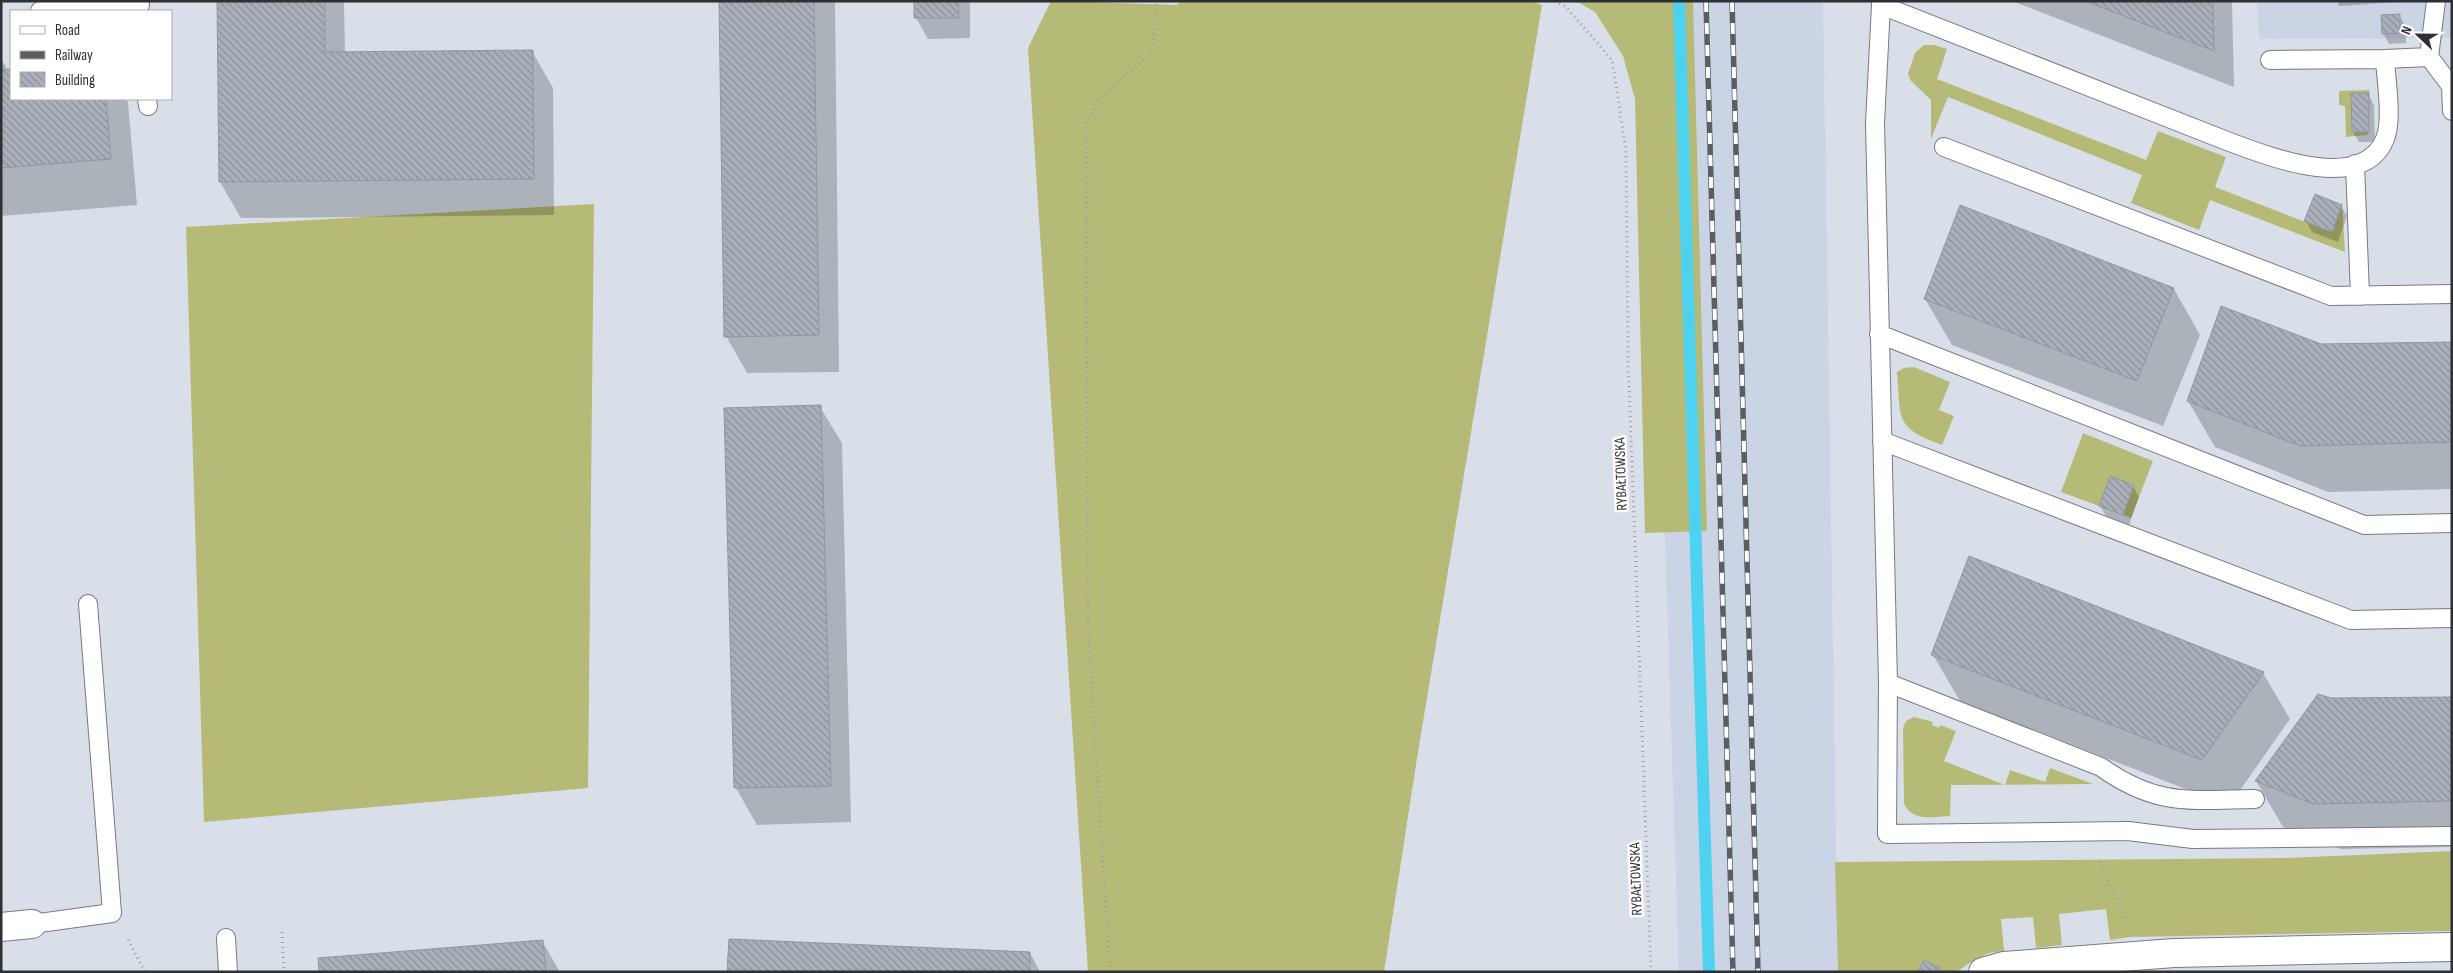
<svg xmlns="http://www.w3.org/2000/svg" width="2453" height="973" font-family="'Sofia Sans Condensed',sans-serif">
<style>
.built{fill:#cad4e4}
.grass{fill:#b5bb76}
.shadow{fill:#0003}
.lines{fill:none;stroke-linecap:round;stroke-linejoin:round}
.stream{stroke:#4dd2ef;stroke-width:12}
.building{fill:url(#building-back-hatch);stroke:#9197a0}
.lane-casing{stroke:#757b84;stroke-width:20}
.street-casing{stroke:#757b84;stroke-width:30}
.path{stroke:#999fa6;stroke-width:3;stroke-dasharray:1 4;stroke-linecap:butt}
.lane{stroke:#fff;stroke-width:18}
.street{stroke:#fff;stroke-width:28}
.rail-casing{stroke:#5a5e64;stroke-width:5.5}
.rail{stroke:#fff;stroke-width:4;stroke-dasharray:11;stroke-linecap:butt}
.labels{text-anchor:middle;dominant-baseline:central;stroke-width:5;stroke-linejoin:round;paint-order:stroke}
.street-label{font-size:15px;fill:#2d3034;stroke:#fff}
</style>
<defs>
<pattern id="building-back-hatch" width="6" height="6" patternUnits="userSpaceOnUse" patternTransform="scale(1.25)"><rect width="6" height="6" fill="#a9b0b9"/><path d="M-1 5l2 2M0 0l6 6M5-1l2 2" fill="none" stroke="#8a9097"/></pattern>
</defs>
<rect width="100%" height="100%" fill="#d8dfe8"/>
<path class="built" d="M 1653,1 L 1823,1 L 1838,972 L 1679,972 L 1665,542 Z
M 2257,1 L 2452,1 L 2452,38 L 2259,39 Z"/>
<path class="grass" d="M 1051,1 L 1177,5 L 1180,1 L 1531,1 L 1542,5 L 1417,758 L 1384,972 L 1088,972 L 1028,48 Z
M 1576,1 L 1693,1 L 1707,531 L 1645,533 L 1635,99 L 1623,56 L 1595,12 Z
M 1924,45 L 1934,45 L 1947,49 L 1937,79 L 2146,160 L 2158,131 L 2226,157 L 2215,187 L 2331,232 L 2342,202 L 2345,252 L 2210,200 L 2199,230 L 2131,203 L 2142,175 L 1948,97 L 1931,139 L 1931,100 L 1911,81 L 1908,74 L 1915,53 Z
M 2370,90 L 2369,93 L 2351,93 L 2352,132 L 2369,132 L 2367,135 L 2346,137 L 2345,106 L 2339,105 L 2339,91 Z
M 594,204 L 588,788 L 204,822 L 186,227 Z
M 1914,367 L 1950,382 L 1939,410 L 1954,416 L 1942,445 C 1894,427 1901,420 1897,372 L 1904,368 Z
M 2083,433 L 2153,461 L 2131,518 L 2123,515 L 2134,486 L 2110,476 L 2099,506 L 2061,492 Z
M 1914,717 L 1933,722 L 1932,725 L 1939,728 L 1940,725 L 1956,731 L 1944,761 L 2005,785 L 2010,770 L 2045,782 L 2050,768 L 2093,784 L 1951,785 L 1950,816 C 1933,817 1911,822 1904,803 L 1903,728 L 1906,721 Z
M 2452,851 L 2452,931 L 2130,937 L 2110,940 L 2106,909 L 2059,914 L 2062,945 L 2036,948 L 2033,917 L 2001,919 L 2004,951 L 1989,953 L 1976,959 L 1956,972 L 1938,972 L 1940,968 L 1924,960 L 1917,972 L 1838,972 L 1835,862 L 2284,858 Z"/>
<path class="shadow" d="M 218,1 L 344,1 L 345,53 L 532,51 L 553,88 L 554,215 L 241,218 L 220,182 Z
M 721,1 L 835,1 L 839,372 L 747,373 L 726,336 Z
M 916,1 L 970,1 L 970,38 L 928,39 L 916,18 Z
M 2012,1 L 2232,1 L 2234,87 Z
M 2337,1 L 2413,1 L 2339,6 Z
M 2399,15 L 2405,26 L 2406,43 L 2389,44 L 2383,33 Z
M 1,59 L 8,70 L 11,70 L 11,99 L 126,99 L 128,103 L 137,205 L 1,216 Z
M 2368,94 L 2374,105 L 2375,142 L 2359,142 L 2353,132 Z
M 2341,206 L 2347,216 L 2338,242 L 2312,232 L 2306,221 Z
M 1961,207 L 2174,289 L 2200,335 L 2163,426 L 1952,345 L 1925,299 Z
M 2452,343 L 2452,489 L 2328,492 L 2215,447 L 2188,401 Z
M 820,407 L 842,443 L 851,822 L 757,825 L 736,788 L 726,409 Z
M 2133,486 L 2139,497 L 2129,525 L 2106,516 L 2100,506 Z
M 1969,557 L 2263,673 L 2290,719 L 2229,806 L 1960,701 L 1933,655 Z
M 2452,698 L 2452,847 L 2341,849 L 2283,827 L 2256,781 L 2331,699 Z
M 542,941 L 560,972 L 320,972 Z
M 1030,953 L 1040,972 L 729,972 Z"/>
<g class="lines">
<path class="stream" d="M 1679,1 L 1709,972"/>
</g>
<path class="building" d="M 217,1 L 325,1 L 325,52 L 533,50 L 534,179 L 219,182 Z
M 719,1 L 814,1 L 819,335 L 724,337 Z
M 914,1 L 958,1 L 959,18 L 914,18 Z
M 2085,1 L 2213,1 L 2214,51 Z
M 2400,14 L 2400,33 L 2382,34 L 2381,15 Z
M 1,58 L 3,70 L 11,69 L 11,99 L 106,99 L 111,159 L 1,168 Z
M 2351,93 L 2369,93 L 2369,132 L 2352,132 Z
M 2315,194 L 2342,205 L 2332,232 L 2304,221 Z
M 1960,205 L 2174,288 L 2137,381 L 1924,299 Z
M 2221,306 L 2321,344 L 2452,342 L 2452,442 L 2300,446 L 2187,401 Z
M 821,405 L 831,786 L 734,788 L 724,408 Z
M 2110,476 L 2134,485 L 2123,515 L 2099,506 Z
M 1969,556 L 2264,672 L 2202,760 L 1931,655 Z
M 2318,694 L 2331,698 L 2452,697 L 2452,801 L 2313,804 L 2255,781 Z
M 729,939 L 1030,952 L 1030,972 L 727,972 Z
M 543,940 L 546,972 L 319,972 L 318,958 Z
M 1924,960 L 1940,968 L 1938,972 L 1917,972 Z"/>
<g class="lines">
<g class="lane-casing">
<path id="lane" d="M 1881,1 L 1881,5 L 2227,141 C 2265,155 2362,195 2385,139 C 2393,119 2386,81 2385,59 L 2429,57
M 2436,1 L 2429,57 L 2451,86 L 2452,111
M 1881,5 L 1875,123 L 1888,683 L 1887,834 L 2128,831 L 2193,839 L 2452,836
M 40,11 L 140,5
M 2270,60 L 2385,59
M 147,99 L 148,106
M 1944,147 L 2331,296 L 2452,294
M 2355,164 L 2360,296
M 1879,334 L 2364,525 L 2452,523
M 1882,441 L 2351,620 L 2452,618
M 1888,683 L 2101,767 C 2157,807 2190,800 2255,799
M 32,924 L 112,913 L 88,604
M 226,938 L 228,972"/>
</g>
<g class="street-casing">
<path id="street" d="M 1,927 L 32,924
M 1983,972 L 2004,966 L 2174,953 L 2452,947"/>
</g>
<path class="path" d="M 1555,1 L 1566,7 L 1612,60 L 1626,150 L 1628,357 L 1651,972
M 2100,862 L 2125,920
M 282,932 L 284,972
M 128,940 L 145,972
M 1110,972 L 1088,630 L 1086,125 L 1099,99 L 1152,52 L 1157,1"/>
<use href="#lane" class="lane"/>
<use href="#street" class="street"/>
<g class="rail-casing">
<path id="rail" d="M 1706,1 L 1733,972
M 1732,1 L 1758,972"/>
</g>
<use href="#rail" class="rail"/>
</g>
<g class="labels">
<g class="street-label">
<text transform="translate(1621 474) rotate(-92)">RYBAŁTOWSKA</text>
<text transform="translate(1636 879) rotate(-92)">RYBAŁTOWSKA</text>
</g>
</g>
<rect width="2453" height="973" fill="none" stroke="#2d3034" stroke-width="5"/>
<rect x="10" y="10" width="162" height="90" fill="#ffffff" stroke="#abacae"/>
<rect x="20" y="26" width="25" height="8" fill="#ffffff" stroke="#abacae"/>
<text x="55" y="35" font-size="15" fill="#2d3034">Road</text>
<rect x="20" y="51" width="25" height="8" fill="#5a5e64" stroke="#abacae"/>
<text x="55" y="60" font-size="15" fill="#2d3034">Railway</text>
<rect x="20" y="72" width="25" height="15" fill="url(#building-back-hatch)" stroke="#abacae"/>
<text x="55" y="85" font-size="15" fill="#2d3034">Building</text>
<g transform="translate(2418 35) rotate(292)" stroke="#ffffff" stroke-width="4" paint-order="stroke">
<path d="M0-4L9 19L0 12L-9 19Z" fill="#2d3034"/>
<text y="-8" font-size="14" font-weight="bold" text-anchor="middle" fill="#2d3034">N</text>
</g>
</svg>
